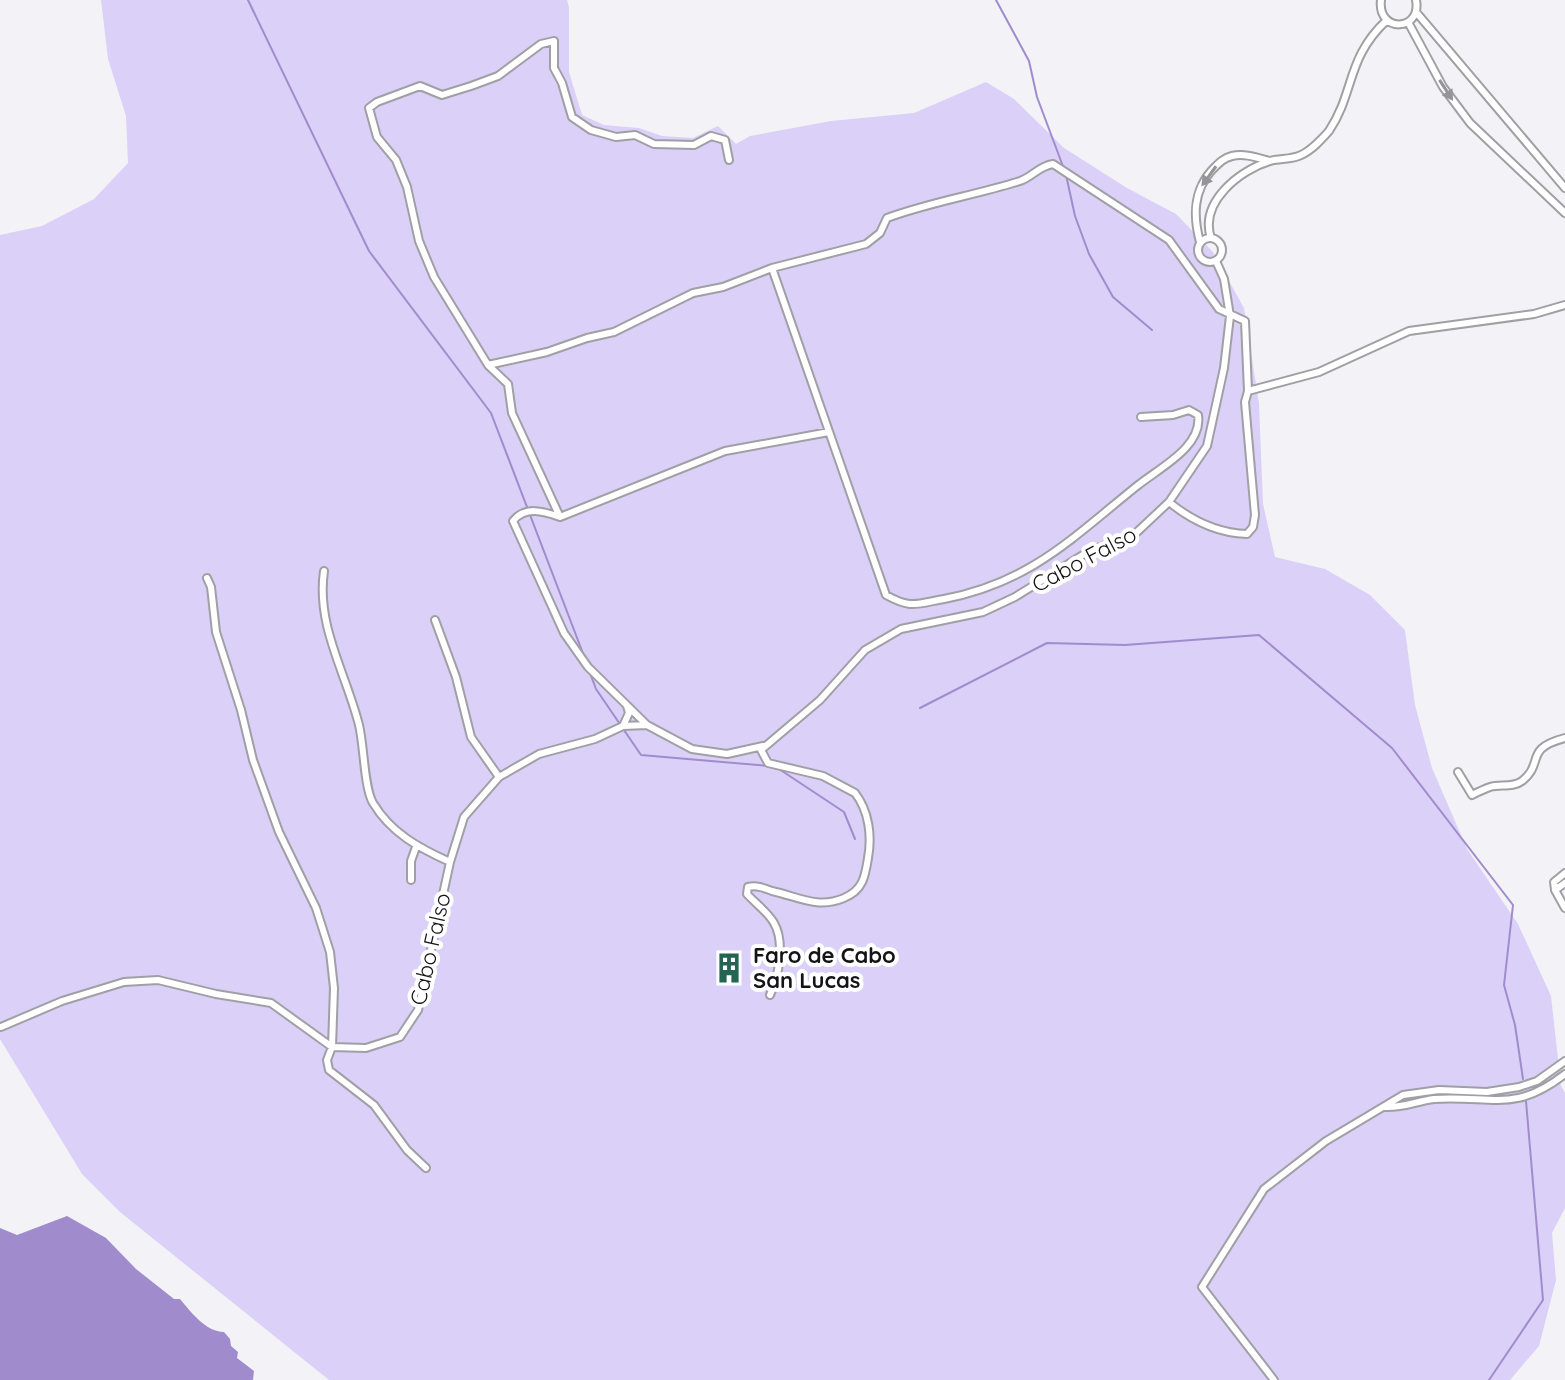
<svg xmlns="http://www.w3.org/2000/svg" width="1565" height="1380" font-family="Quicksand,sans-serif">
<style>
.green{fill:#dbd0f8}
.water{fill:#a08ccd}
.lines{fill:none;stroke-linecap:round;stroke-linejoin:round}
.stream{stroke:#a08ccd;stroke-width:2}
.street-casing{stroke:#a09fa4;stroke-width:10}
.street{stroke:#fff;stroke-width:6}
.oneway{fill:#959596}
.labels{text-anchor:middle;dominant-baseline:central;stroke-width:8;stroke-linejoin:round;paint-order:stroke}
.street-label{font-size:22px;fill:#141416;stroke:#fff}
.poi-label{font-size:22px;font-weight:bold;fill:#141416;stroke:#fff;text-anchor:start}
</style>
<rect width="100%" height="100%" fill="#f3f2f7"/>
<path class="green" d="M 101,0 L 567,0 L 569,7 L 569,72 L 582,115 L 604,125 L 639,128 L 662,136 L 693,138 L 718,126 L 736,144 L 750,136 L 831,121 L 914,113 L 986,82 L 1014,99 L 1064,148 L 1127,188 L 1176,214 L 1213,252 L 1244,308 L 1259,404 L 1263,504 L 1275,557 L 1325,569 L 1370,595 L 1405,630 L 1415,705 L 1432,768 L 1467,849 L 1518,924 L 1551,996 L 1561,1086 L 1565,1093 L 1565,1208 L 1552,1233 L 1556,1280 L 1539,1346 L 1510,1380 L 329,1380 L 120,1212 L 82,1174 L 0,1039 L 0,235 L 42,226 L 94,199 L 128,163 L 126,116 L 108,59 Z"/>
<path class="water" d="M 67,1216 L 106,1238 L 136,1269 L 174,1299 L 180,1299 C 191,1312 206,1332 224,1332 L 230,1339 L 231,1346 L 238,1352 L 237,1358 L 254,1371 L 253,1380 L 0,1380 L 0,1228 L 17,1235 Z"/>
<g class="lines">
<path class="stream" d="M 248,0 L 369,251 L 491,413 L 584,656
M 996,0 L 1029,61 L 1037,97 L 1064,169
M 1066,175 L 1075,216 L 1089,254 L 1113,297 L 1152,330
M 590,673 L 596,689 L 641,755 L 769,766
M 920,708 L 1047,643 L 1125,645 L 1259,635 L 1392,748 L 1513,905 L 1504,985 L 1515,1025 L 1523,1079
M 776,767 L 844,812 L 855,839
M 1489,1380 L 1543,1300 L 1526,1101"/>
<g class="street-casing">
<path id="street" d="M 1381,0 C 1377,33 1422,32 1416,0
M 1416,12 L 1565,188
M 1408,22 L 1443,87 L 1470,123 L 1565,213
M1198 250a12 12 0 1 1 24 0a12 12 0 1 1-24 0Z
M 1211,238 C 1199,202 1240,170 1270,161 C 1280,158 1291,160 1301,155 C 1312,150 1321,140 1329,131 C 1355,92 1346,58 1387,20
M 1200,242 C 1193,216 1193,191 1212,170 C 1218,164 1223,158 1232,156 C 1245,153 1258,158 1270,161
M 772,268 L 886,595 C 911,609 916,604 944,599 C 1031,582 1072,538 1137,486 C 1159,468 1203,447 1198,415 L 1189,410 L 1173,415 L 1141,417
M 488,365 L 434,277 L 419,241 L 407,187 L 396,160 L 377,137 L 369,108 L 377,102 L 420,86 L 442,95 L 471,86 L 498,76 L 541,44 L 554,41 L 554,68 L 562,83 L 572,117 L 591,130 L 616,137 L 635,135 L 654,144 L 694,145 L 711,136 L 725,140 L 729,160
M 1169,502 C 1191,520 1217,533 1247,534 L 1253,527 L 1255,515 L 1245,402 L 1248,391 L 1319,372 L 1409,331 L 1534,314 L 1565,305
M 560,517 L 512,413 L 508,384 L 488,365 L 547,352 L 587,338 L 614,332 L 693,293 L 723,287 L 772,268 L 866,244 L 880,233 L 887,218 C 930,202 976,195 1020,181 C 1032,177 1039,166 1053,164 L 1169,240 L 1219,309 L 1245,321 L 1248,391
M 324,571 C 316,626 346,673 359,725 C 364,745 364,788 373,803 C 391,833 419,848 450,862
M 207,578 L 211,587 L 216,632 L 241,710 L 253,760 L 279,832 L 316,908 L 330,952 L 334,988 L 332,1047 L 327,1060 L 329,1070 L 374,1105 L 407,1150 L 426,1168
M 435,620 L 456,677 L 471,737 L 499,777
M 647,725 L 588,667 L 564,633 L 513,521 C 525,506 543,511 560,517 L 725,451 L 829,432
M 623,726 L 629,713 L 627,706
M 1458,772 L 1472,795 C 1478,792 1484,789 1490,787 C 1500,784 1513,788 1522,781 C 1545,763 1523,749 1565,738
M 411,880 L 411,861 L 416,847
M 1555,890 L 1554,882 L 1565,873
M 1555,890 L 1565,908
M 1555,890 L 1565,883
M 770,995 C 779,976 785,942 774,923 C 768,912 756,904 747,894 L 748,887 C 757,885 764,888 772,891 C 799,897 818,909 844,898 C 863,890 865,877 868,858 C 872,836 869,811 855,793 L 823,776 L 768,763 L 761,750 L 820,700 L 865,650 L 901,629 L 983,612 L 1015,597 L 1086,553 L 1136,533 L 1169,502 L 1207,446 L 1224,368 L 1230,316 L 1224,279 L 1216,261
M 1,1027 L 62,1001 L 124,982 L 158,980 L 216,994 L 271,1003 L 332,1047 L 366,1048 L 400,1037 L 418,1010 L 450,862 L 464,817 L 499,777 L 539,754 L 595,739 L 623,726 L 647,725 L 692,749 L 727,754 L 763,746
M 1385,1107 C 1403,1108 1417,1101 1434,1099 C 1491,1095 1514,1114 1565,1074
M 1274,1380 L 1202,1287 L 1264,1189 L 1326,1141 L 1403,1095 L 1439,1090 L 1487,1092 L 1519,1087 L 1537,1081 L 1565,1061"/>
</g>
<use href="#street" class="street"/>
</g>
<defs><path id="oneway-solid" d="M-6-.8H1V-3.2L6.5 0L1 3.2V.8H-6Z" transform="scale(2)"/></defs>
<g class="oneway">
<use href="#oneway-solid" transform="translate(1446 90) rotate(57)"/>
<use href="#oneway-solid" transform="translate(1209 176) rotate(126)"/>
</g>
<defs>
<g id="building-bare" transform="scale(2.4)"><path d="M-4-6H4V6H1V3H-1V6H-4ZM-2.5-4.3h1.7v1.8h-1.7ZM.8-4.3h1.7v1.8H.8ZM-2.5-1h1.7V.8h-1.7ZM.8-1h1.7V.8H.8Z" fill="#246452" stroke="#fff" stroke-width="2.5" paint-order="stroke"/></g>
</defs>
<g fill-rule="evenodd">
<use href="#building-bare" x="729" y="968"/>
</g>
<g class="labels">
<g class="street-label">
<text transform="translate(1084 559) rotate(-28)">Cabo Falso</text>
<text transform="translate(430 949) rotate(-77)">Cabo Falso</text>
</g>
<g class="poi-label">
<text x="753" y="955">Faro de Cabo<tspan x="753" dy="25">San Lucas</tspan></text>
</g>
</g>
</svg>
